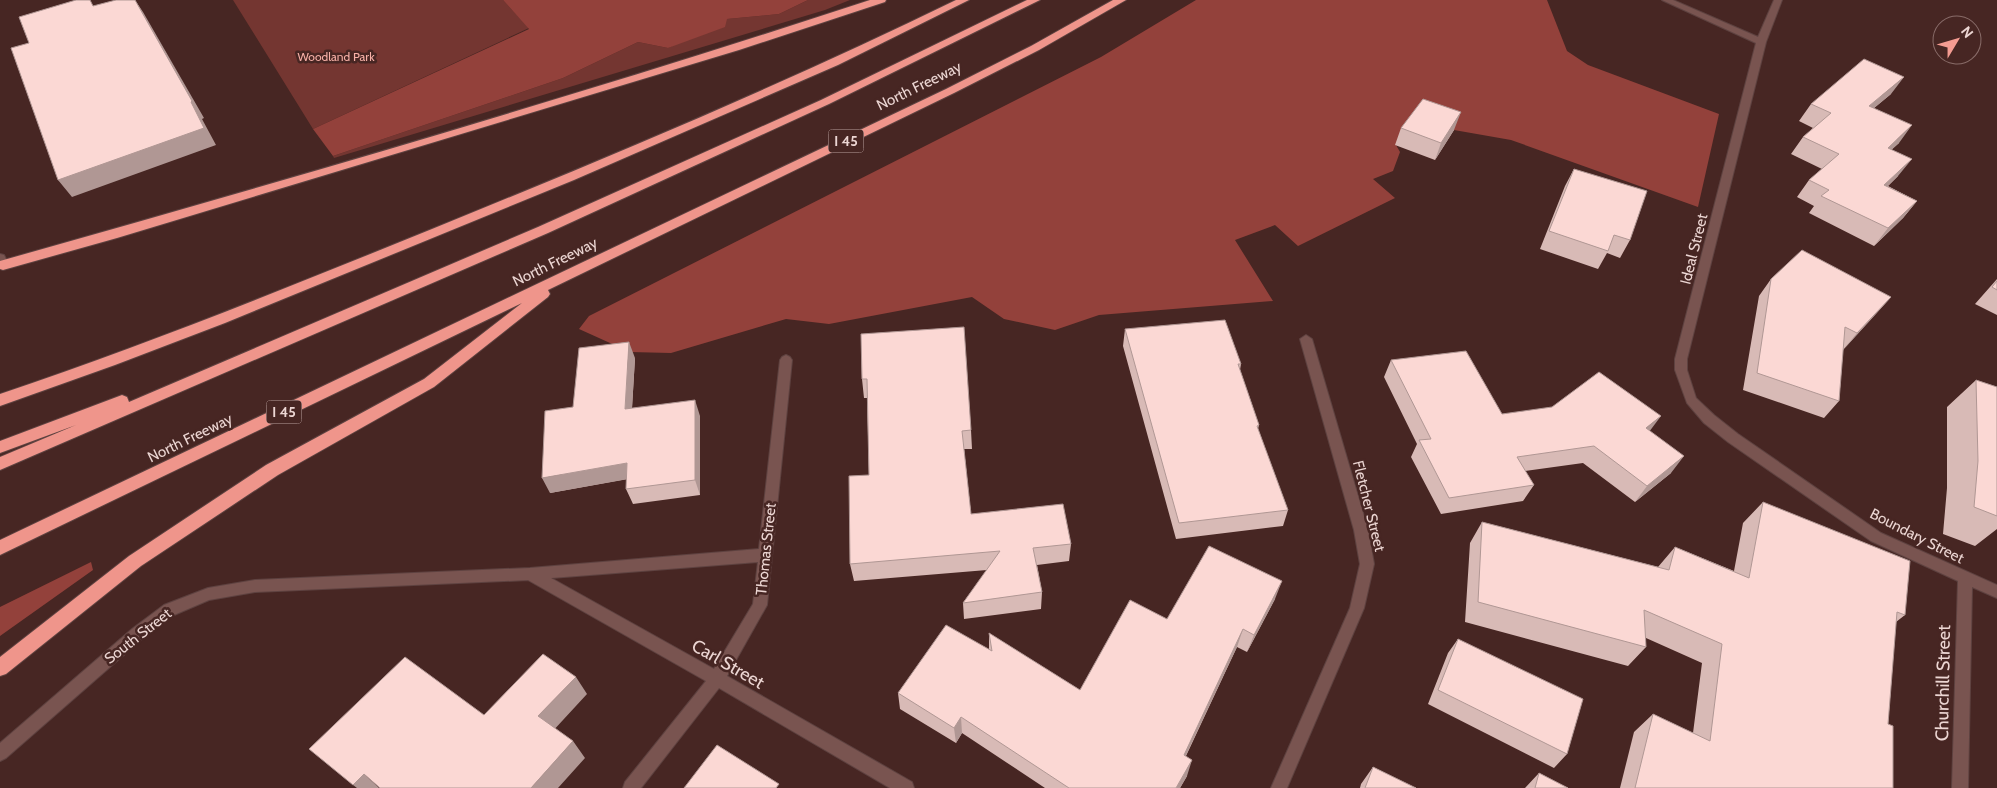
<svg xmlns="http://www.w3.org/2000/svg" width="1997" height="788" font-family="Cabin,sans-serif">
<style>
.green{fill:#743631}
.forest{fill:#93413b}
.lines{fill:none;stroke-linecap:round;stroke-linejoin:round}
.minor-casing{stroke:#5e4240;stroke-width:2}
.motorway-casing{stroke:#5e4240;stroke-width:2}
.minor{fill:#795450;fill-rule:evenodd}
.motorway{fill:#ef958b;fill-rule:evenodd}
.wall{fill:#d8bab6}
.shaded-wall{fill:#b09794}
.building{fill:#fbd8d4;stroke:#b09794}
.labels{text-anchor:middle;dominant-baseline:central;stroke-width:5;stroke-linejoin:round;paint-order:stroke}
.far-park-label{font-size:12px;fill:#f7b0a7;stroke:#472623}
.shield{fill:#472623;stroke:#baa19e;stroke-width:1}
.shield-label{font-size:14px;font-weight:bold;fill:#ecd6d3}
.street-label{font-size:15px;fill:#ecd6d3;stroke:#472623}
.near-street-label{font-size:18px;fill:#ecd6d3;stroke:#472623}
</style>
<rect width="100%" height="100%" fill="#472623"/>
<path class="green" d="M 233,0 L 503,0 L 529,28 L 313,129 Z
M 808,0 L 850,0 L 825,10 L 334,158 L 333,156 L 563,78 L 638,42 L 668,48 L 727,19 L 779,14 Z"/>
<path class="forest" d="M 503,0 L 808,0 L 779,14 L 727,19 L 725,27 L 668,48 L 638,42 L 563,78 L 333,156 L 313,129 L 529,29 Z
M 1196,0 L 1547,0 L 1567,51 L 1588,65 L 1719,114 L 1698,207 L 1511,140 L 1454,130 L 1417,116 L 1396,145 L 1400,152 L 1393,171 L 1373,179 L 1395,198 L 1298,246 L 1275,225 L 1235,240 L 1273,301 L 1099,315 L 1055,330 L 1004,319 L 972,297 L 829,324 L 786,319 L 671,353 L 630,352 L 579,329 L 589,316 L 1101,57 Z
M 91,562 L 93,570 L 0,636 L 0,607 Z"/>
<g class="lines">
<g class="minor-casing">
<path id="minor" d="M 1662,0 L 1673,0 L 1758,37 L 1774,0 L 1782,0 L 1766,42 L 1687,359 L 1687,370 L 1696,398 L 1714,415 L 1738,434 L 1881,533 L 1997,585 L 1997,598 L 1972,587 L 1968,788 L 1952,788 L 1958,581 L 1871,541 L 1728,442 L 1704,423 L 1687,403 L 1675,370 L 1675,359 L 1756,43 Z
M 0,254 L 4,255 L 9,265 L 7,268 L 0,268 Z
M 1306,335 L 1312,339 L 1368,530 L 1374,564 L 1364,608 L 1287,788 L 1271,788 L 1350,608 L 1360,564 L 1354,530 L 1300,339 Z
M 786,355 L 790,357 L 792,360 L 767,605 L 727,676 L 912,782 L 914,788 L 890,788 L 719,688 L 641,788 L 623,788 L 625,782 L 706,681 L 528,580 L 255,592 L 209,600 L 174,615 L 142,639 L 6,758 L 0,761 L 0,743 L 132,629 L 164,605 L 208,588 L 255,580 L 530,568 L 759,549 L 780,360 L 782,357 ZM 758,562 L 753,604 L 714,669 L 551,578 Z"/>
</g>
<g class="motorway-casing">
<path id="motorway" d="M 870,0 L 886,0 L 885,2 L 739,50 L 117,238 L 3,270 L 0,269 L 0,261 C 291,179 583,94 870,0 Z
M 956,0 L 969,0 L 838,65 L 574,180 L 225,323 L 115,365 L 0,406 L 0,394 C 146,345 289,287 432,229 C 609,157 784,84 956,0 Z
M 1027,0 L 1040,0 L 829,104 L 548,233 L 0,470 L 0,457 L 76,425 L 0,453 L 0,441 L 122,395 L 127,397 L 129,402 L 538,227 L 821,100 Z
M 1113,0 L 1126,0 L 1039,50 L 954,93 L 548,290 L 550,294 L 548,297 L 434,387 L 278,475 L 141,566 L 6,674 L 0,676 L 0,657 L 129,556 L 266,465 L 424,379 L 522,303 L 0,555 L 0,540 L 946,89 L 1031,46 Z"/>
</g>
<use href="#minor" class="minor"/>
<use href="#motorway" class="motorway"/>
</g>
<path class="wall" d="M 1891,94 L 1874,108 L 1899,143 L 1892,149 L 1898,176 L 1888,186 L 1917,201 L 1903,218 L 1874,246 L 1809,213 L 1814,206 L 1797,197 L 1809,180 L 1822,169 L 1791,154 L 1803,137 L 1813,128 L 1799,121 L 1811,104 Z
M 1401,128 L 1454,130 L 1435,160 L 1395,145 Z
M 1574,169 L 1630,240 L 1620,258 L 1607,253 L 1598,269 L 1540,249 L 1565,186 Z
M 1771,279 L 1891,297 L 1843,350 L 1839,401 L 1824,418 L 1743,390 L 1759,296 Z
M 1997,279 L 1997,315 L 1975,304 Z
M 1125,329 L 1241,364 L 1240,370 L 1259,425 L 1258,429 L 1288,510 L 1283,526 L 1176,539 L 1123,346 Z
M 861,334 L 971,430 L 972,449 L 964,449 L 971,514 L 1071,544 L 1069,561 L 1037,565 L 1042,592 L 1041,609 L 964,619 L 963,603 L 987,570 L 854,581 L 850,564 L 869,475 L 867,398 L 864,398 L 862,379 Z
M 635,358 L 632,408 L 700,416 L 700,495 L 633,504 L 626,489 L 627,479 L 550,493 Z
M 1391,360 L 1502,414 L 1650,431 L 1671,473 L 1635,502 L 1583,463 L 1525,471 L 1534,485 L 1523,501 L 1441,514 L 1411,457 L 1417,444 L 1384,377 Z
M 1976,380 L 1997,387 L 1997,529 L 1975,546 L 1943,534 L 1947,488 L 1947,407 Z
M 1763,502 L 1905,615 L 1896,622 L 1888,724 L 1893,788 L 1620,788 L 1634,732 L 1653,714 L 1693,733 L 1702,663 L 1646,638 L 1646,647 L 1628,666 L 1465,622 L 1470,543 L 1482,522 L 1658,567 L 1675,547 L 1734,571 L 1743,523 Z
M 1275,599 L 1247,652 L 1237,647 L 1186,756 L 1187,776 L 1180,788 L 1045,788 L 962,733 L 956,743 L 900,709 L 898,693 L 989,649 L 989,633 L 1080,690 L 1167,619 Z
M 1458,639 L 1567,754 L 1554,768 L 1428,704 L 1448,653 Z
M 1373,767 L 1416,788 L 1360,788 L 1361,784 Z
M 1539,773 L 1568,788 L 1525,788 Z"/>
<path class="shaded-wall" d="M 135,0 L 143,12 L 204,118 L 202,119 L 216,145 L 72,197 L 58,180 Z
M 1904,77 L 1891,94 L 1856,123 L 1869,106 Z
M 1461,112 L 1454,130 L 1435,160 L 1441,143 Z
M 1912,125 L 1899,143 L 1875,165 L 1888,148 Z
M 1912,159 L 1898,176 L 1871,202 L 1884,185 Z
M 1917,201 L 1903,218 L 1874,246 L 1888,228 Z
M 1891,297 L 1876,314 L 1843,350 L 1857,333 Z
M 629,342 L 635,358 L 631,425 L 625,409 Z
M 695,400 L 700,416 L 700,495 L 695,480 Z
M 1661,416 L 1649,432 L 1646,428 Z
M 1684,456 L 1671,473 L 1635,502 L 1647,486 Z
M 627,463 L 634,478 L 550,493 L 542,478 Z
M 1282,581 L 1275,599 L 1247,652 L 1254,635 Z
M 1243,629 L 1237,647 L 1179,770 L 1184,755 Z
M 576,677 L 587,694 L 551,733 L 538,716 Z
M 961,717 L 962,733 L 956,743 L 954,728 Z
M 573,741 L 585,758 L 558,788 L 531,788 Z
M 1192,760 L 1187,776 L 1180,788 L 1176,788 Z
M 364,774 L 379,788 L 357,788 L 353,785 Z"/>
<path class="building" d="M 76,0 L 90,0 L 93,6 L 116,0 L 135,0 L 192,101 L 191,102 L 204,128 L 58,180 L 11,48 L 29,43 L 19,17 Z
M 1864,59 L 1904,77 L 1869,106 L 1912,125 L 1888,148 L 1912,159 L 1884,185 L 1917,201 L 1888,228 L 1821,196 L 1829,190 L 1809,180 L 1839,154 L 1803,137 L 1831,113 L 1811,104 Z
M 1423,99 L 1461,112 L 1441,143 L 1401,128 Z
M 1574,169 L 1647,191 L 1630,240 L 1614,235 L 1608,251 L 1549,231 Z
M 1802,250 L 1891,297 L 1857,333 L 1845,327 L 1839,401 L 1757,373 L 1771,279 Z
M 1997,281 L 1997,290 L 1992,287 Z
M 1225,320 L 1241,364 L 1238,364 L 1259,425 L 1257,426 L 1288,510 L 1179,523 L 1125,329 Z
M 964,327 L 971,430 L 962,431 L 971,514 L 1063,504 L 1071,544 L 1033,548 L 1042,592 L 963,603 L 1000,551 L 850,564 L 849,476 L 869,475 L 867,379 L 862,379 L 861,334 Z
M 629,342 L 625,409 L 695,400 L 695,480 L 626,489 L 627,463 L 542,478 L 545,411 L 573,407 L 579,348 Z
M 1466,351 L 1502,414 L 1552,407 L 1599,372 L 1661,416 L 1646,428 L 1684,456 L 1647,486 L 1594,446 L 1517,457 L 1534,485 L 1449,498 L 1419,440 L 1431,439 L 1391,360 Z
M 1976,380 L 1997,387 L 1997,516 L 1974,507 L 1978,461 Z
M 1763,502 L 1910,561 L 1905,615 L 1897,612 L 1888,724 L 1893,726 L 1893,788 L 1635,788 L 1653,714 L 1710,741 L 1722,644 L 1644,610 L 1646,647 L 1478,602 L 1482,522 L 1669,570 L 1675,547 L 1749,578 Z
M 1209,546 L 1282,581 L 1254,635 L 1243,629 L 1184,755 L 1192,760 L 1176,788 L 1069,788 L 961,717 L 954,728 L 898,693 L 946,625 L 992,651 L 989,633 L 1080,690 L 1130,600 L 1167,619 Z
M 1458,639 L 1583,699 L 1567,754 L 1438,690 Z
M 543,654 L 576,677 L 538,716 L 573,741 L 531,788 L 380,788 L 364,774 L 353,785 L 309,749 L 405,657 L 484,715 Z
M 717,745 L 779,784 L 776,788 L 684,788 Z
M 1373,767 L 1416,788 L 1365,788 Z
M 1539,773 L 1568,788 L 1535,788 Z"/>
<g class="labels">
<g class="far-park-label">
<text x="336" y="56">Woodland Park</text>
</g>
<g class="shield">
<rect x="828.5" y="129.5" width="35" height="23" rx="4"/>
<rect x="266.5" y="400.5" width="35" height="23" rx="4"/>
</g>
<g class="shield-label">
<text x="846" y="141">I 45</text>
<text x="284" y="412">I 45</text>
</g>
<g class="street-label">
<text transform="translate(919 86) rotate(-26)">North Freeway</text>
<text transform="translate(1694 249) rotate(-76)">Ideal Street</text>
<text transform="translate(555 262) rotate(-26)">North Freeway</text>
<text transform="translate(190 438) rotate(-26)">North Freeway</text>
<text transform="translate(1369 506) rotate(76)">Fletcher Street</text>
<text transform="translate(1917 536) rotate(27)">Boundary Street</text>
<text transform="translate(766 549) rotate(-84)">Thomas Street</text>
<text transform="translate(138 636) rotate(-38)">South Street</text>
</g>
<g class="near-street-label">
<text transform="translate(728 664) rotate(30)">Carl Street</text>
<text transform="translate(1943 683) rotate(-89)">Churchill Street</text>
</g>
</g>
<g transform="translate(1957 40) rotate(52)"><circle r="24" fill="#472623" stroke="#896c69"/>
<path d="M0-4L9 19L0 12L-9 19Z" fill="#f59c92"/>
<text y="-8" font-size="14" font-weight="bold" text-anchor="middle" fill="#ecd6d3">N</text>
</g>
</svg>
